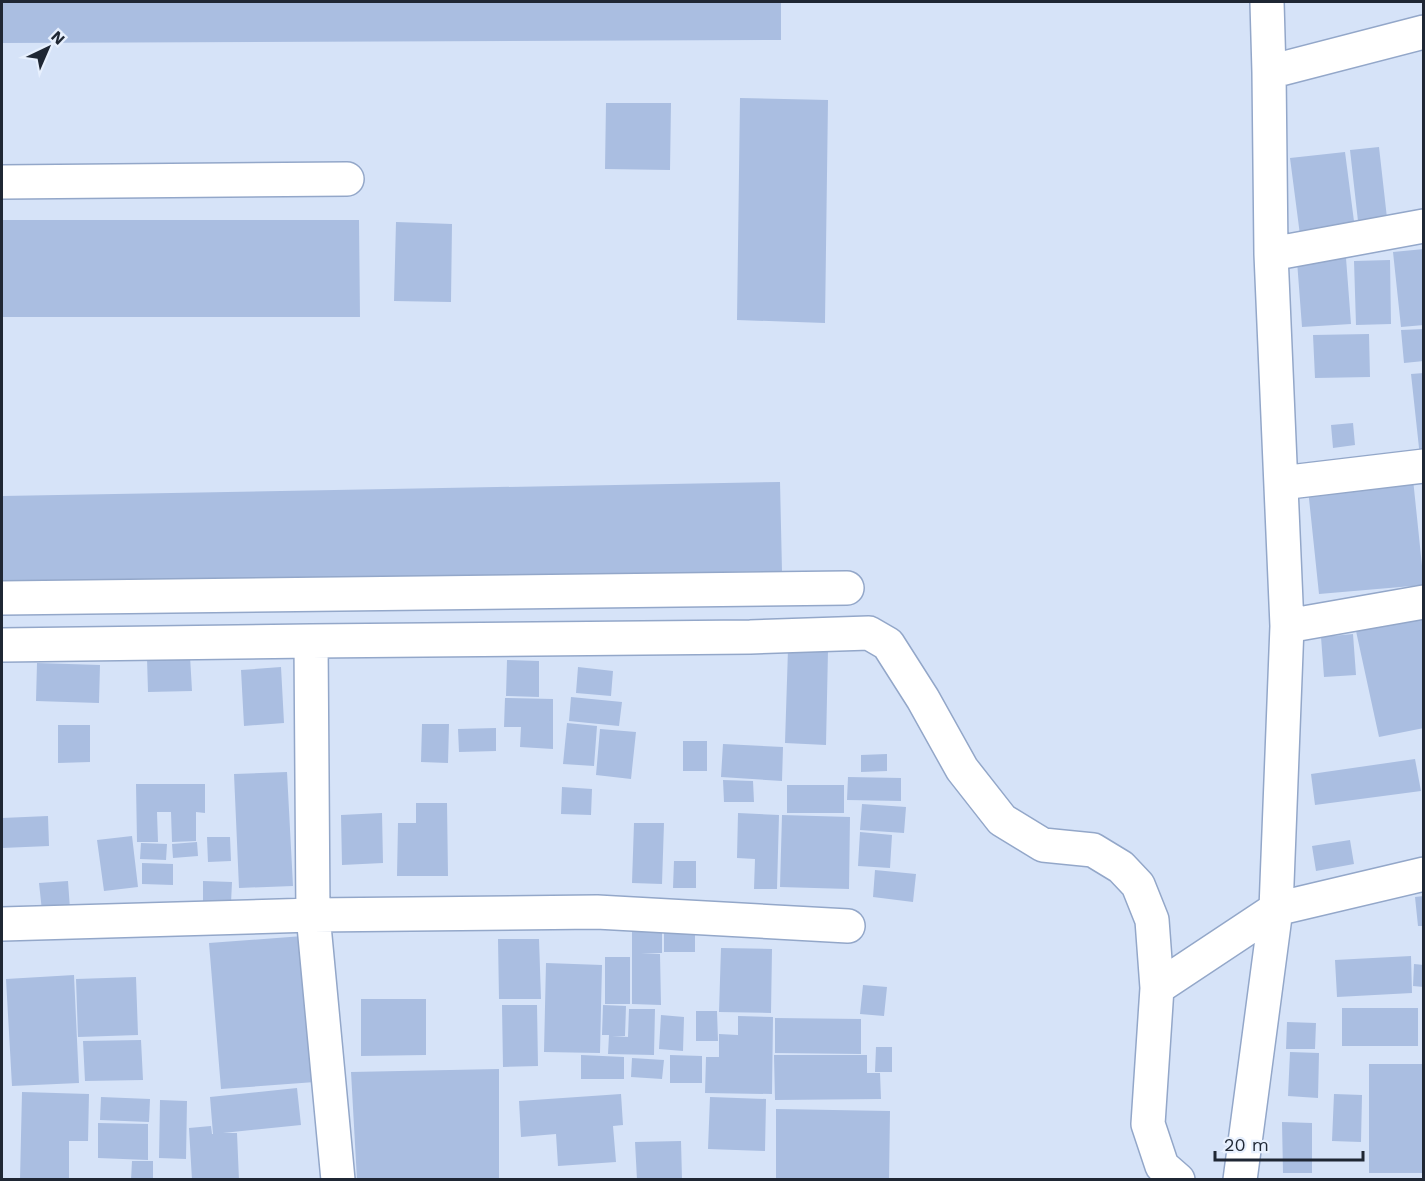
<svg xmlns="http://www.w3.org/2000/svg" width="1425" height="1181" font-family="'Work Sans',sans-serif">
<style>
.building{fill:#aabee1}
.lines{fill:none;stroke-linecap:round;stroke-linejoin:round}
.minor-casing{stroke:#93a7c9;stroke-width:36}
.minor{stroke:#fff;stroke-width:33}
</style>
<rect width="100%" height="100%" fill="#d6e3f8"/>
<path class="building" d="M 2,2 L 781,2 L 781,40 L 2,43 Z
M 740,98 L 828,100 L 825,323 L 737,320 Z
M 606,103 L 671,103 L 670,170 L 605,169 Z
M 1379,147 L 1388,227 L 1359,230 L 1350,150 Z
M 1345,152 L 1355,229 L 1300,235 L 1290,158 Z
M 2,220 L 359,220 L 360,317 L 2,317 Z
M 396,222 L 452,224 L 451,302 L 394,301 Z
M 1424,249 L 1424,325 L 1401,327 L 1393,252 Z
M 1346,258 L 1351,324 L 1302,327 L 1297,261 Z
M 1390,260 L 1391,324 L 1356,325 L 1354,261 Z
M 1424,329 L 1424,361 L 1404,363 L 1401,330 Z
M 1369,334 L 1370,377 L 1315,378 L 1313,335 Z
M 1424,373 L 1424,457 L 1420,457 L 1411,374 Z
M 1353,423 L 1355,445 L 1333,448 L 1331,425 Z
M 1413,479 L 1424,585 L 1319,594 L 1308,489 Z
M 780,482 L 782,571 L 2,586 L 2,496 Z
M 1424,616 L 1424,728 L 1379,737 L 1356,631 Z
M 1353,634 L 1356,675 L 1324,677 L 1321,637 Z
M 788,649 L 828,650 L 826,745 L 785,743 Z
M 190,656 L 192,691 L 148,692 L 147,658 Z
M 507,660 L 539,661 L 539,697 L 506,696 Z
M 37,663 L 100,665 L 99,703 L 36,701 Z
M 281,667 L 284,723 L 244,726 L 241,670 Z
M 578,667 L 613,671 L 611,696 L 576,693 Z
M 571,697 L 622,702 L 619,726 L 569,721 Z
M 505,698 L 553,699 L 553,749 L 520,747 L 521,727 L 504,727 Z
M 567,723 L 597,726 L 594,766 L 563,764 Z
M 422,724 L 449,724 L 448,763 L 421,762 Z
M 58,725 L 90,725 L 90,762 L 58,763 Z
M 496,728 L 496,751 L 459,752 L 458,729 Z
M 600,729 L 636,732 L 631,779 L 596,775 Z
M 683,741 L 707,741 L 707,771 L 683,771 Z
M 723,744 L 783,747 L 782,781 L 721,777 Z
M 887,754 L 887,771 L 861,772 L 861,755 Z
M 1415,759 L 1421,791 L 1315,805 L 1311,774 Z
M 287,772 L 293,886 L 239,888 L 234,774 Z
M 848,777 L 901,778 L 901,801 L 847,800 Z
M 723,780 L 753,781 L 754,802 L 724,802 Z
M 136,784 L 205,784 L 205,813 L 196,812 L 196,841 L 172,842 L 171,812 L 157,812 L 158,842 L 137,842 Z
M 787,785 L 844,785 L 844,813 L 787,813 Z
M 562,787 L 592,789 L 591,815 L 561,814 Z
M 416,803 L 447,803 L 448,876 L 397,876 L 398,823 L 416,823 Z
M 862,804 L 906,807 L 904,833 L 860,830 Z
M 382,813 L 383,863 L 342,865 L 341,815 Z
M 738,813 L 779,815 L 777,889 L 754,889 L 755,859 L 737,858 Z
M 782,815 L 850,817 L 849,889 L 780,887 Z
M 48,816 L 49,846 L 2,848 L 2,818 Z
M 634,823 L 664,823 L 662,884 L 632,883 Z
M 860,832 L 892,835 L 890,868 L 858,866 Z
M 132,836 L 138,887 L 104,891 L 97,840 Z
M 207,837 L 230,837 L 231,861 L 208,862 Z
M 1350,840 L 1354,864 L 1316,871 L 1312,846 Z
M 197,842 L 198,856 L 173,858 L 172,844 Z
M 141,843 L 167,844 L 166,860 L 140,859 Z
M 674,861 L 696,861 L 696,888 L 673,888 Z
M 142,863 L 173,864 L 173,885 L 142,884 Z
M 875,870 L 916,874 L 913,902 L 873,897 Z
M 68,881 L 70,909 L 42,911 L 39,883 Z
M 203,881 L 232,882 L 231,903 L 203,902 Z
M 1424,896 L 1424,926 L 1418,926 L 1415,897 Z
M 664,925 L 695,925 L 695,952 L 664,952 Z
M 632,929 L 662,929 L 662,953 L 641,953 L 660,954 L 661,1005 L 632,1004 Z
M 303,936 L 315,1082 L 221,1089 L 209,943 Z
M 498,939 L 539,939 L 541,999 L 499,999 Z
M 721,948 L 772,949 L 771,1013 L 719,1012 Z
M 1411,956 L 1412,993 L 1337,997 L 1335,960 Z
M 605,957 L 630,957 L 630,1004 L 605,1004 Z
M 546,963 L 602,965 L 600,1053 L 544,1052 Z
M 1414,964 L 1424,965 L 1424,987 L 1413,986 Z
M 74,975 L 79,1083 L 12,1086 L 6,979 Z
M 136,977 L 138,1035 L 78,1037 L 76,979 Z
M 863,985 L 887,987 L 884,1016 L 860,1014 Z
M 361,999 L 426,999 L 426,1055 L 361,1056 Z
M 502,1005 L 537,1005 L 538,1066 L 503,1067 Z
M 603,1005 L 626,1006 L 625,1036 L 612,1036 L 628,1037 L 629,1009 L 655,1009 L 654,1055 L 608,1054 L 609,1035 L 602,1035 Z
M 1342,1008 L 1418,1008 L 1418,1046 L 1342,1046 Z
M 696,1011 L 717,1011 L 718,1041 L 696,1041 Z
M 661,1015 L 684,1017 L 683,1051 L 659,1049 Z
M 738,1016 L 773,1017 L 772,1094 L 705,1093 L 706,1057 L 719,1057 L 719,1034 L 738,1035 Z
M 775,1018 L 861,1019 L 861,1054 L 775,1053 Z
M 1287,1022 L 1316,1023 L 1315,1049 L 1286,1049 Z
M 141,1040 L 143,1080 L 85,1081 L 83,1041 Z
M 876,1047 L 892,1047 L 892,1072 L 875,1072 Z
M 1290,1052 L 1319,1053 L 1318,1098 L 1288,1096 Z
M 581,1055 L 624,1057 L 624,1079 L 581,1079 Z
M 670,1055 L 702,1056 L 702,1083 L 670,1083 Z
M 774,1055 L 867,1055 L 867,1073 L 880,1073 L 881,1099 L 775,1100 Z
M 632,1058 L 664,1060 L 662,1079 L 631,1077 Z
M 1369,1064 L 1424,1064 L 1424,1173 L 1369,1173 Z
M 499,1069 L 499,1180 L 357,1180 L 351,1072 Z
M 297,1088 L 301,1125 L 223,1133 L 237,1133 L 239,1180 L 192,1180 L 189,1128 L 211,1126 L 212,1134 L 213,1134 L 210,1097 Z
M 22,1092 L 89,1094 L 88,1141 L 69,1141 L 69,1180 L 20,1180 Z
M 621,1094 L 623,1125 L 613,1126 L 616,1162 L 558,1166 L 556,1134 L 521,1137 L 519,1101 Z
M 1334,1094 L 1362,1095 L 1361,1142 L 1332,1141 Z
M 101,1097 L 150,1099 L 149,1122 L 100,1120 Z
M 710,1097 L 766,1099 L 765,1151 L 708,1149 Z
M 160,1100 L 187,1101 L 186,1159 L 159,1158 Z
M 776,1109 L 890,1111 L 889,1180 L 776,1180 Z
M 1282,1122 L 1312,1123 L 1312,1173 L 1283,1173 Z
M 98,1123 L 148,1124 L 148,1160 L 98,1158 Z
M 681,1141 L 682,1179 L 637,1180 L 635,1142 Z
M 132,1161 L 153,1161 L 153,1180 L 131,1180 Z"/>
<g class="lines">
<g class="minor-casing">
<path id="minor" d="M 1269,72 L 1424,32
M 2,182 L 347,179
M 1271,254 L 1424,226
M 1281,483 L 1424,466
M 2,598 L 847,588
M 1287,626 L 1424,602
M 311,641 L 313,915 L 338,1180
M 2,645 L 311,641 L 750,637 L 869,633 L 888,644 L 923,699 L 962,769 L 1002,820 L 1043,845 L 1093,850 L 1121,867 L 1138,885 L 1152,920 L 1157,988 L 1148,1124 L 1162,1166 L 1178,1180
M 2,924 L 313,915 L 597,912 L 848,926
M 1157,988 L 1276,909 L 1424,874
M 1240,1180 L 1276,909 L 1287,626 L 1271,254 L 1269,72 L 1267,2"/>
</g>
<use href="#minor" class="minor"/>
</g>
<rect width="1425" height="1181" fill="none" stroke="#1f2734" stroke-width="6"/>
<g transform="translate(48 48) rotate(44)" stroke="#e7f0fe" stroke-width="4.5" paint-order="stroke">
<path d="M0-4.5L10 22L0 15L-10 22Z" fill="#1f2734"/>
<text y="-9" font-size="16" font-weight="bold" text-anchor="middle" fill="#1f2734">N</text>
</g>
<path d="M1215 1151v9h148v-9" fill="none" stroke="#1f2734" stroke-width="3"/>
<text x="1224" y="1151" font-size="18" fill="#1f2734" stroke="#e7f0fe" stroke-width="4.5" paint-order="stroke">20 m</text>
</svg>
